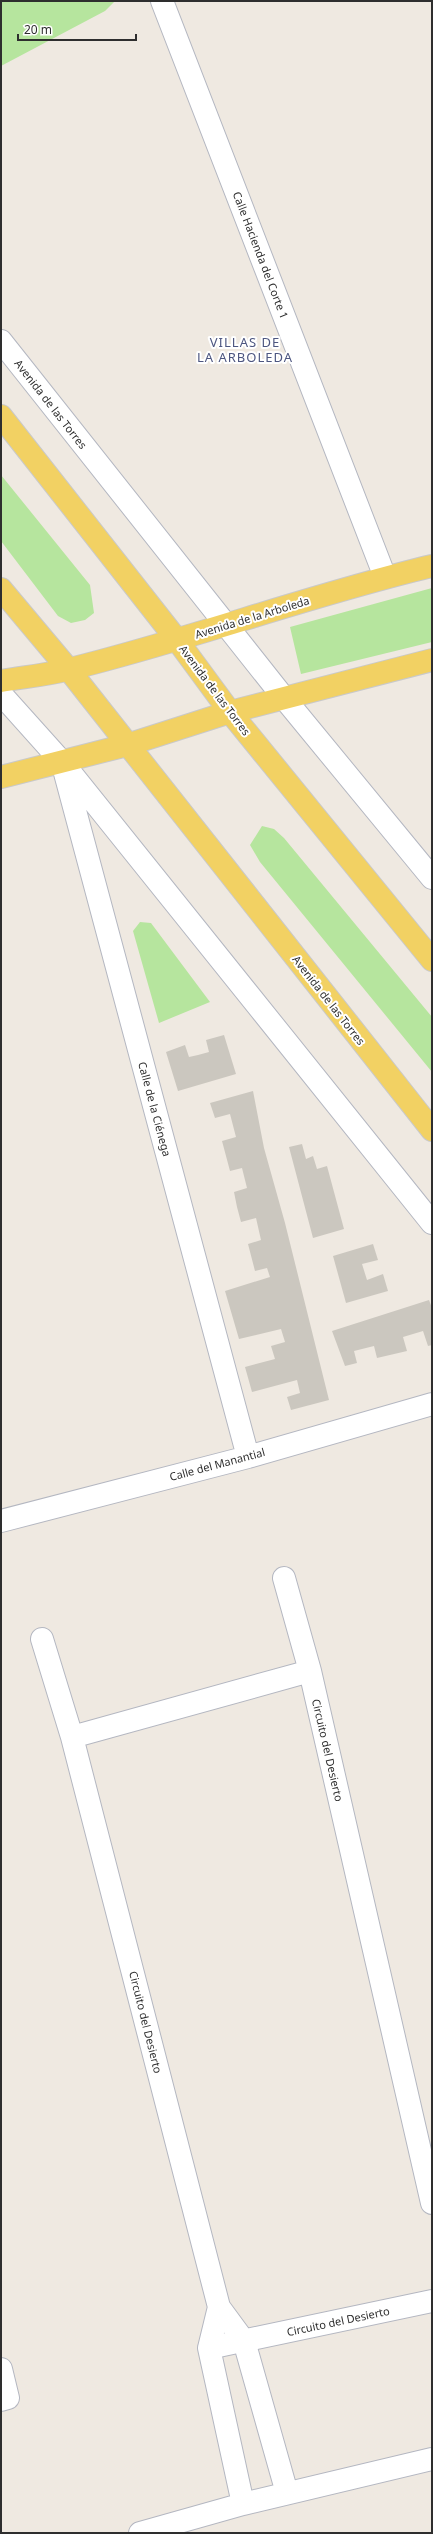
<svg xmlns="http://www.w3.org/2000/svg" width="433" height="2534" font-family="'Noto Sans',sans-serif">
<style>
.green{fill:#b6e59e}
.building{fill:#cbc7bf}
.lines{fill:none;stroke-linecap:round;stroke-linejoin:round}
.minor-casing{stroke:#b4b7c1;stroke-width:24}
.major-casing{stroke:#c9c9c9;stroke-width:24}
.minor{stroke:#fff;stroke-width:22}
.major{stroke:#f2d163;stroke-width:22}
.labels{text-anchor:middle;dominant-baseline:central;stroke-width:4;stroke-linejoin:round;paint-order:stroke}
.street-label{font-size:11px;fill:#2e2e2e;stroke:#fff}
.quarter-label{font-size:13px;letter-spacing:1px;fill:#4d5680;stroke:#fff}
</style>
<rect width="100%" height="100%" fill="#efe9e1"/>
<path class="green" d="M 1,1 L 115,1 L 105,11 L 1,66 Z
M 1,475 L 90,585 L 94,613 L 85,620 L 71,623 L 58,616 L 1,541 Z
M 432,588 L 432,642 L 301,674 L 290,627 Z
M 262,826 L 274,829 L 284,838 L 432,1017 L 432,1072 L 260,862 L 250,845 Z
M 140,922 L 151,923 L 210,1002 L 159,1023 L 133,931 Z"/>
<path class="building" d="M 224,1035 L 236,1074 L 178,1091 L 166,1052 L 185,1045 L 189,1057 L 198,1055 L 209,1052 L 206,1040 Z
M 253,1091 L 264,1148 L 285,1223 L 329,1400 L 291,1410 L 287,1397 L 300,1393 L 297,1380 L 252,1392 L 245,1367 L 275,1359 L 271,1346 L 285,1342 L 281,1329 L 239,1339 L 225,1291 L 270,1277 L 267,1268 L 255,1271 L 248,1244 L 261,1240 L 256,1218 L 241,1222 L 237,1207 L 234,1192 L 247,1188 L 242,1168 L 230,1171 L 222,1141 L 236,1137 L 230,1114 L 215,1118 L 210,1103 Z
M 302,1144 L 306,1159 L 313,1156 L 317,1169 L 327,1166 L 344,1229 L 313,1238 L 289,1147 Z
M 373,1244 L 378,1260 L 362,1264 L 367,1280 L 383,1274 L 388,1291 L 346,1303 L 333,1256 Z
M 429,1300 L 432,1308 L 432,1345 L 428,1346 L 423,1331 L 403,1337 L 407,1351 L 377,1358 L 374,1346 L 354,1351 L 357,1363 L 345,1366 L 332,1331 Z"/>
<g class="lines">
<g class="minor-casing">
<path id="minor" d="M 162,1 L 385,577
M 1,341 L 284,698 L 432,878
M 1,694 L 62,762 L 432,1223
M 62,762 L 248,1457
M 1,1521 L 248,1457 L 432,1404
M 284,1578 L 310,1671 L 432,2203
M 42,1639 L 72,1737 L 219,2307 L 244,2341 L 287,2493
M 72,1737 L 310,1671
M 219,2307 L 209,2348 L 243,2504
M 209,2348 L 432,2301
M 1,2369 L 8,2398 L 1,2400
M 140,2533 L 243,2504 L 432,2459"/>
</g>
<g class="major-casing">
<path id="major" d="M 1,416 L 177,640 L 230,712 L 432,960
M 1,589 L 69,670 L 432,1130
M 1,681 C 24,677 47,675 70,669 C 192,639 310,595 432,566
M 1,777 L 127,745 L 230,712 L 432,660"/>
</g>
<use href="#minor" class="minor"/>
<use href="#major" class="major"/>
</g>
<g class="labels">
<g class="street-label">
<text transform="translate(261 255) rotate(69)">Calle Hacienda del Corte 1</text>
<text transform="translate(51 404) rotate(52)">Avenida de las Torres</text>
<text transform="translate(252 617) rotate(-17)">Avenida de la Arboleda</text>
<text transform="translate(215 690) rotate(53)">Avenida de las Torres</text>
<text transform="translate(329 1000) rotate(52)">Avenida de las Torres</text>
<text transform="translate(155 1109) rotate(75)">Calle de la Ciénega</text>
<text transform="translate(217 1464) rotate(-15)">Calle del Manantial</text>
<text transform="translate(328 1750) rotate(77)">Circuito del Desierto</text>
<text transform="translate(146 2022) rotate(76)">Circuito del Desierto</text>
<text transform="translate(338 2321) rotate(-12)">Circuito del Desierto</text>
</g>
<g class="quarter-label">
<text x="245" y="342">VILLAS DE<tspan x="245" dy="15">LA ARBOLEDA</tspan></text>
</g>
</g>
<rect width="433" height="2534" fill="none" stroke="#2e2e2e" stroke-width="4"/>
<path d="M18 34v6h118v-6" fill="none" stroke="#2e2e2e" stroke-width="2"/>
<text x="24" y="34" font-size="12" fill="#2e2e2e" stroke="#ffffff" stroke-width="3" paint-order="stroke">20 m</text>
</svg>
